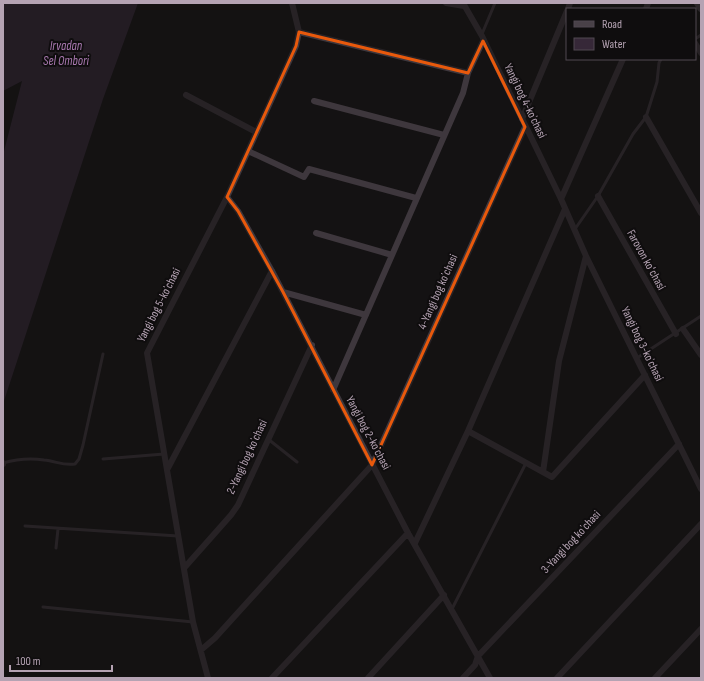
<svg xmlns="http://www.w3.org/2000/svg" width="704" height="681" font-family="'Sofia Sans Condensed',sans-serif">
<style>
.water{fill:#362838}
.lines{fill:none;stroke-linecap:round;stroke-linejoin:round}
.service{stroke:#3e373d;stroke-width:3}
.minor{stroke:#3e373d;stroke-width:6}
.secondary{stroke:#494148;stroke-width:8}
.marked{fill:none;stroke:#e8590c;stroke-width:3;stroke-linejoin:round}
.labels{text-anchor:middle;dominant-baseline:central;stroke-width:4;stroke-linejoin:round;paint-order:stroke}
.street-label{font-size:12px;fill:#b5a3b3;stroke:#0f0d0e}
.water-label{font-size:13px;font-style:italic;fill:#aa79b1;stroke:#0f0d0e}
</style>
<rect width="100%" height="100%" fill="#141213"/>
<path class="water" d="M 3,3 L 138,3 L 103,99 L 3,404 L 3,155 L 22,81 L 3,91 Z"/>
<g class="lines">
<path class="service" d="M 482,34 L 495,3
M 695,39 L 701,35
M 575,229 L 598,196 L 633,134 L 646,117 L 657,82 L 659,63 L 661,59
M 637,358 L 701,316
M 268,439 L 297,462
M 103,459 L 164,454
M 3,463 C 17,459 30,458 44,460 C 56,461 63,466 75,464 L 79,459 L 83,445 L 103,354
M 25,526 L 178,536
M 56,548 L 58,529
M 43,607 L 193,622
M 452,609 L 526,463"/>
<path class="minor" d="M 446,3 L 464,6
M 463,3 L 482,36 L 561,199 L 586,256 L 701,489
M 568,9 L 570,3
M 646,9 L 648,3
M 299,32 L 468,73
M 695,43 L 701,53
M 186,95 L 256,132
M 314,101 L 444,135
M 646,117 L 701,213
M 522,119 L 567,11
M 248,151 L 304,177 L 309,169 L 416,198
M 598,196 L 676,334
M 227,197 L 238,211 L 272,271 L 408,533 L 490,678
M 561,199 L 623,59
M 316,233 L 392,255
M 283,292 L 366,315
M 683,329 L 701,355
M 333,390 L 463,93 L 468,73 L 483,41
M 468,431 L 552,477 L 645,375
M 3,464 L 3,463
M 168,468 L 272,271
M 543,472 L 559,361 L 586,256
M 415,543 L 468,431 L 565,209
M 185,567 L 231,515 L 238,505 L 312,345
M 201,650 L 215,638 L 372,465 L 525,127
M 208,678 L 193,622 L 147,353 L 227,197 L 296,46 L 299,32 L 292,3
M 272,678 L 408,533
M 368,678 L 444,595
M 463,678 L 475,665 L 478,656 L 679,444
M 557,678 L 701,524
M 655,678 L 701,629"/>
<path class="secondary" d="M 698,3 L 701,8"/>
</g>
<path d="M0 0H704V681H0ZM 299,32 L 468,73 L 483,41 L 525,127 L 372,465 L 283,292 L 238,211 L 227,197 L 296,46 Z" fill="#141213" fill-opacity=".55" fill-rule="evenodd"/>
<path class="marked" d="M 299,32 L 468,73 L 483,41 L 525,127 L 372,465 L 283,292 L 238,211 L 227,197 L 296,46 Z"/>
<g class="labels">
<g class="street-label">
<text transform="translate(525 101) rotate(64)">Yangi bog 4-koʼchasi</text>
<text transform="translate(646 260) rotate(61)">Farovon koʻchasi</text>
<text transform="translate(438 292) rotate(-66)">4-Yangi bog koʼchasi</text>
<text transform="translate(159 305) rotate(-63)">Yangi bog 5-koʼchasi</text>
<text transform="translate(642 344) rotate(64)">Yangi bog 3-koʼchasi</text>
<text transform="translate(368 433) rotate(62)">Yangi bog 2-koʼchasi</text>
<text transform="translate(247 457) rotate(-65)">2-Yangi bog koʼchasi</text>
<text transform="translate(571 542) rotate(-47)">3-Yangi bog koʼchasi</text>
</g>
<g class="water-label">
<text x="66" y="46">Irvadan<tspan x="66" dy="15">Sel Ombori</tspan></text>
</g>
</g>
<rect width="704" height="681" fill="none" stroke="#b5a3b3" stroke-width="8"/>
<rect x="566" y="8" width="130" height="52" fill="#0f0d0e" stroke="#514950"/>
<rect x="574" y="21" width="20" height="6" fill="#494148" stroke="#514950"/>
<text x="602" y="28" font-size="12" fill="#b5a3b3">Road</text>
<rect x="574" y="38" width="20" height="12" fill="#362838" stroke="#514950"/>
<text x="602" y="48" font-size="12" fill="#b5a3b3">Water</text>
<path d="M10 665v6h102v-6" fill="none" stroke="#b5a3b3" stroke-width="2"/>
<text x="16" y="665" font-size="12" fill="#b5a3b3" stroke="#0f0d0e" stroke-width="3" paint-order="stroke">100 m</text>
</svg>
